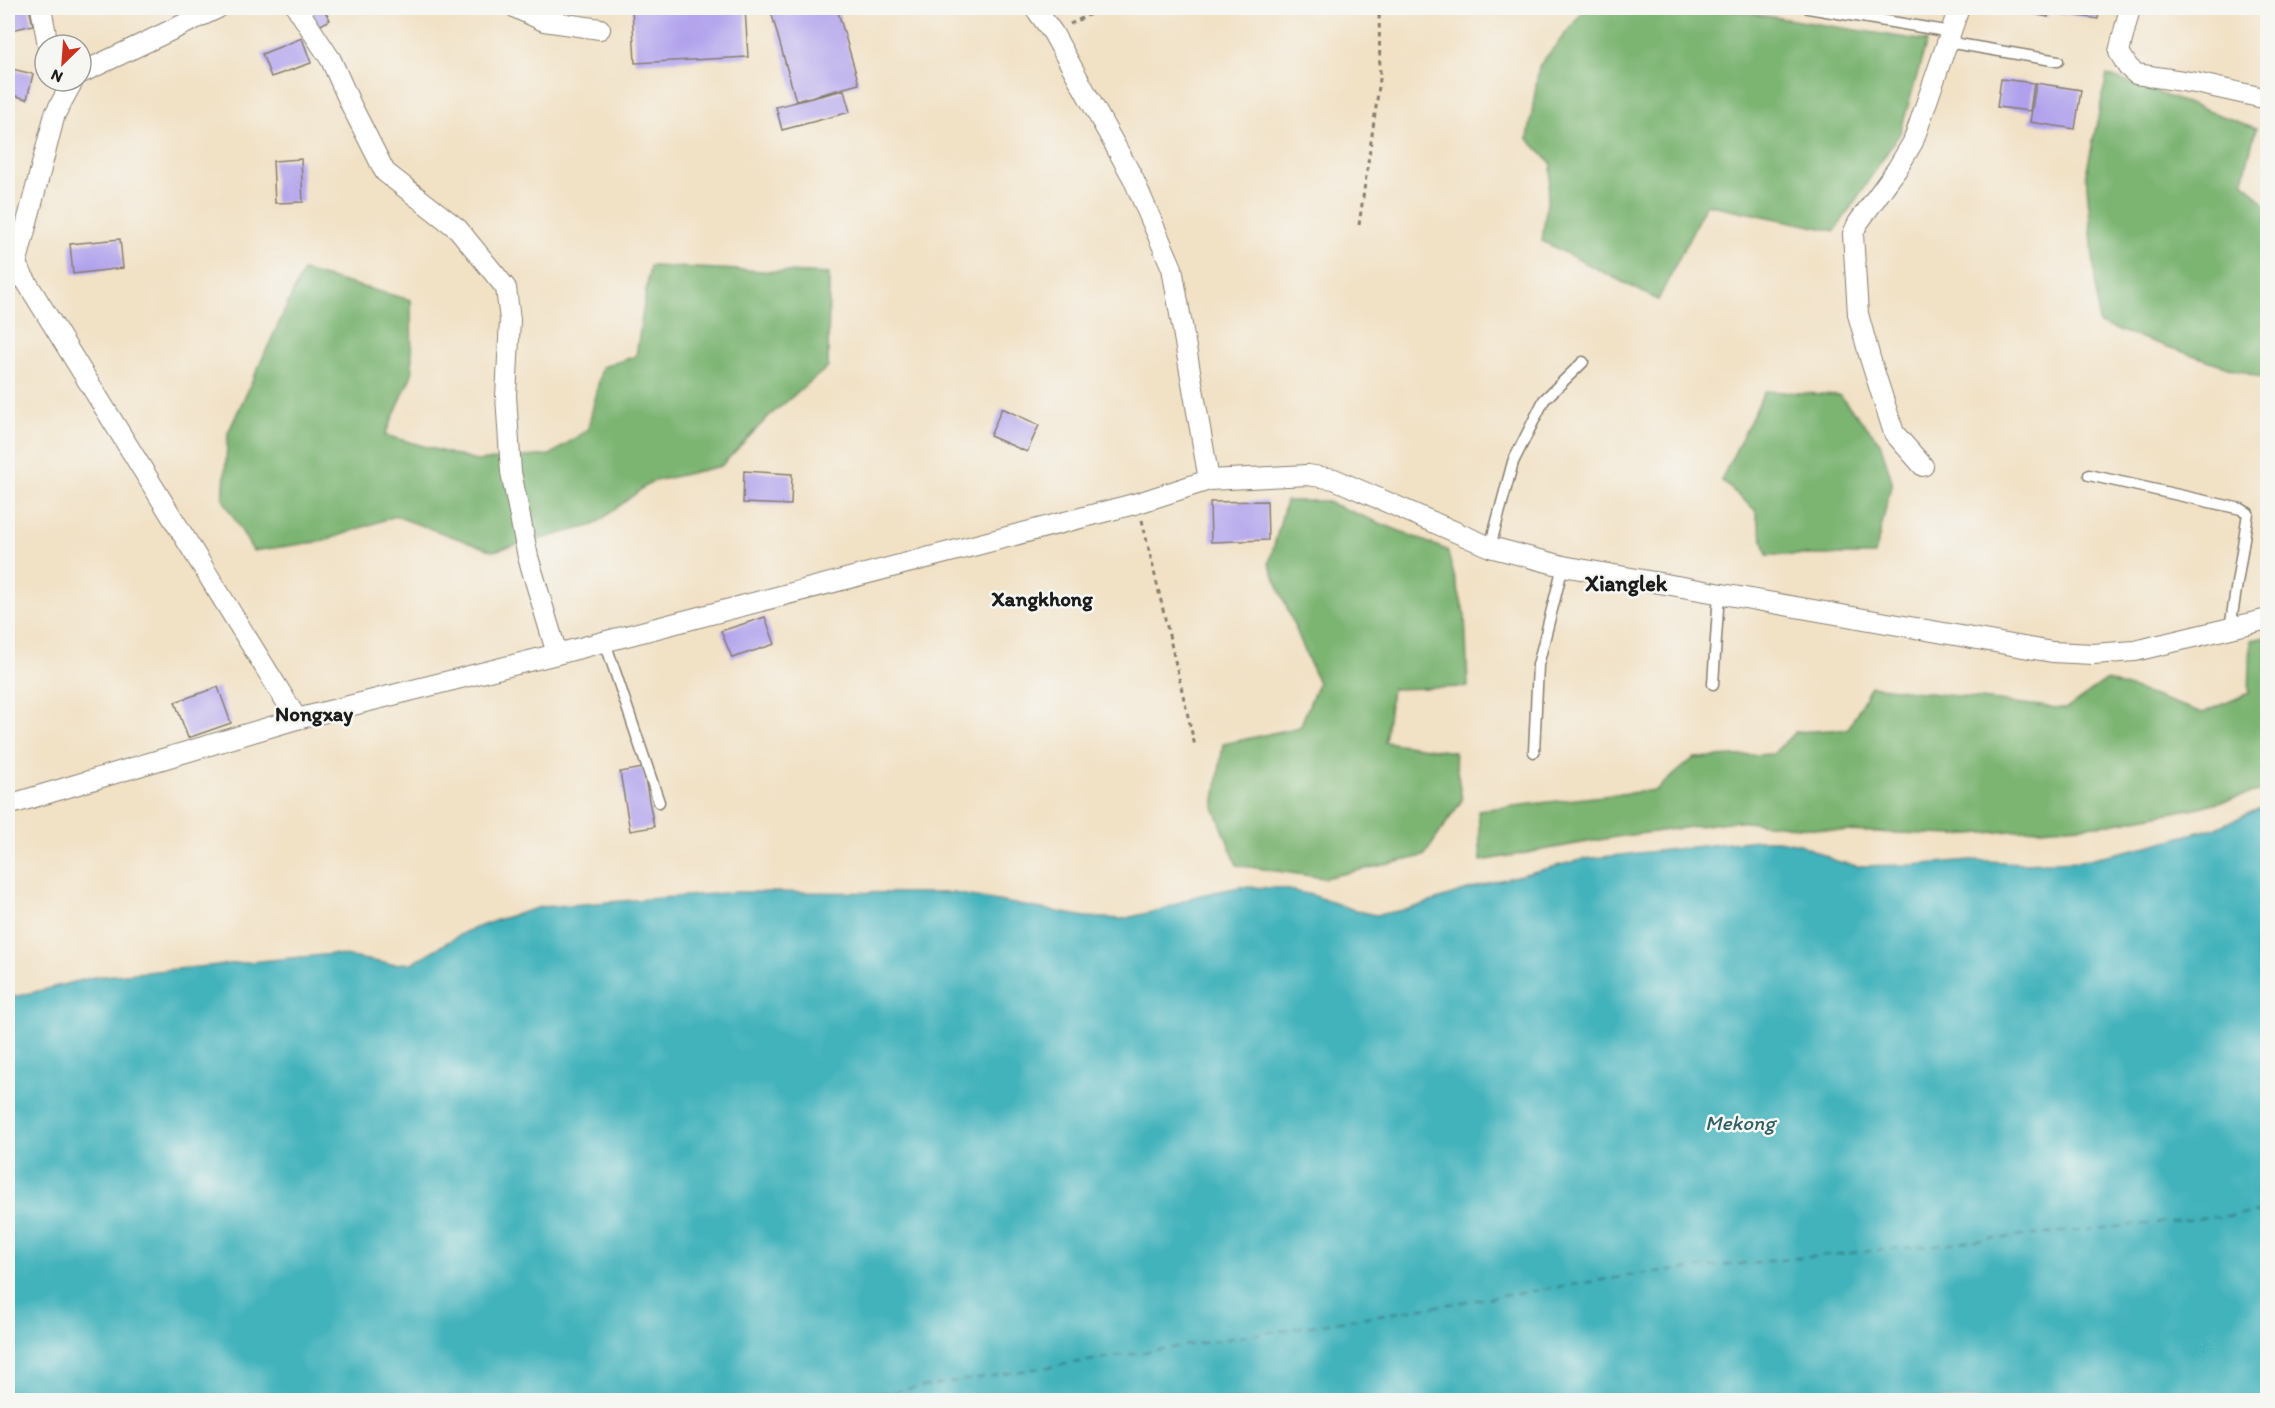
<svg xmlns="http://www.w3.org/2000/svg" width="2275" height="1408" font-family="Itim,sans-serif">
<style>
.forest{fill:#7bb472;stroke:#4c6847;stroke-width:1.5}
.water{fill:#42b2bb;stroke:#2f676c;stroke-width:1.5}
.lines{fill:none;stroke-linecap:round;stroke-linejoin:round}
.ferry{stroke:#2d6064;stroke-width:1.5;stroke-dasharray:8 6;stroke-linecap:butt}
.building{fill:#b0a1ec}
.service-casing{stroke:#867e70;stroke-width:13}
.minor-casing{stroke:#867e70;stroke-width:22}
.path{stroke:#867e70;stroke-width:3;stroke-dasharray:4.5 4.5;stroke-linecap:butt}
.service{stroke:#fff;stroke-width:10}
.minor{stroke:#fff;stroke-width:20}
.labels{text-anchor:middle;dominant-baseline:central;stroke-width:5;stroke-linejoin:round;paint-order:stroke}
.neighbourhood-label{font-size:21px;font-weight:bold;fill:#1c1c1c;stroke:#f6f6f2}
.water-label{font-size:21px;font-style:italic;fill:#2d6064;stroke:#f6f6f2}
.quarter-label{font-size:22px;font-weight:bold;fill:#1c1c1c;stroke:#f6f6f2}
</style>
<rect width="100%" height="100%" fill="#f6f6f2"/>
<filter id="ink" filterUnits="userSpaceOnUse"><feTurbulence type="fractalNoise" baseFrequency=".0167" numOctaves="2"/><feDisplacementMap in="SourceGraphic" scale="12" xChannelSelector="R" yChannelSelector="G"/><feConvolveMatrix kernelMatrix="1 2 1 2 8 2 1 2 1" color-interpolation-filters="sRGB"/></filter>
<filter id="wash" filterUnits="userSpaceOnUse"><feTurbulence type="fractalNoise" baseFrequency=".008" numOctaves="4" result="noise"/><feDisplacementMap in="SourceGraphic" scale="24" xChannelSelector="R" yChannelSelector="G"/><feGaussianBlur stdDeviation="1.35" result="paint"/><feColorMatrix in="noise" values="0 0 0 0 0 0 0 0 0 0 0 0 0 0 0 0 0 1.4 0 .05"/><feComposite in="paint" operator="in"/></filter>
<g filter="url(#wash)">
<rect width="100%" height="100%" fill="#f1e1c5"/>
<path class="forest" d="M 1586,8 L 1716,8 L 1927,41 L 1900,133 L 1835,231 L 1706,204 L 1658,300 L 1542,241 L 1552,164 L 1528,139 L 1539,66 Z
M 2107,75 L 2256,128 L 2243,181 L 2267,206 L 2267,380 L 2099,324 L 2086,174 Z
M 650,266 L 829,274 L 828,367 L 768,417 L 721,466 L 651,482 L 594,525 L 493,551 L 395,516 L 324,541 L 253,551 L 223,499 L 228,433 L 303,271 L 411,300 L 412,374 L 385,435 L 476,461 L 550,455 L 588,429 L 602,367 L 636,356 Z
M 1765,391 L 1839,395 L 1880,442 L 1892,481 L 1875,555 L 1767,555 L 1755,510 L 1721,480 Z
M 1286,501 L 1325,501 L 1447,550 L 1465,615 L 1468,687 L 1392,689 L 1385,742 L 1454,752 L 1462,800 L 1424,856 L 1324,878 L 1237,865 L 1214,807 L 1223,744 L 1300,727 L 1318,683 L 1269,564 Z
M 2267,637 L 2267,790 L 2195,808 L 2110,824 L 1955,835 L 1843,831 L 1735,821 L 1616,837 L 1481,861 L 1478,810 L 1656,790 L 1694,758 L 1773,754 L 1795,732 L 1848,729 L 1871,686 L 2066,709 L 2107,680 L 2203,713 L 2249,693 L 2251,640 Z"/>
<path class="water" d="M 2267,805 L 2267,1400 L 8,1400 L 8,997 L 18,996 L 94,977 L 333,954 L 390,964 L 412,963 L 465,932 L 497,920 L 541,907 L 571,905 L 738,892 L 954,893 L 1086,917 L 1122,919 L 1161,910 L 1196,896 L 1240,887 L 1279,888 L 1312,895 L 1357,911 L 1376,915 L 1409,909 L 1489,883 L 1584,859 L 1757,840 L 1778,840 L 1800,844 L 1836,861 L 1857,866 L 1913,865 L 1971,860 L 2021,863 L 2080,861 L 2152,845 L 2221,826 Z"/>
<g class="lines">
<path class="ferry" d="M 838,1400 L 1647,1273 L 2268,1212"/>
</g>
<g id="blocks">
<path class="building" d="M 8,8 L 29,8 L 33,25 L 8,31 Z
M 306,8 L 323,8 L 330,20 L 317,27 Z
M 632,8 L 745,8 L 748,57 L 635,63 Z
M 770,8 L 837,8 L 859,84 L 796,101 Z
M 2004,8 L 2050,8 L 2048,17 Z
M 2053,8 L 2100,8 L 2098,19 L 2052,12 Z
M 302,38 L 311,63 L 271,77 L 262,54 Z
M 8,68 L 33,74 L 27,99 L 8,94 Z
M 2001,79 L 2034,83 L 2030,111 L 1997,107 Z
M 2036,83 L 2081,90 L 2075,129 L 2030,122 Z
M 844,90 L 850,112 L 782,130 L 776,107 Z
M 301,159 L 303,202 L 275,203 L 273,161 Z
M 120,239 L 123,268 L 73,274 L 70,244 Z
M 1002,408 L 1039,425 L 1027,452 L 990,436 Z
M 744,471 L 792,474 L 791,505 L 743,503 Z
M 1267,501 L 1268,540 L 1211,542 L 1210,502 Z
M 765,617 L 775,644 L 732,658 L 721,631 Z
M 218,687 L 231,723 L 188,738 L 175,702 Z
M 643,768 L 654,827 L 630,831 L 620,772 Z"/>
</g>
</g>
<g filter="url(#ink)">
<use href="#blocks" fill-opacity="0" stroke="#867e70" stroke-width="1.5"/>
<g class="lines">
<g class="service-casing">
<path id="service" d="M 1808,8 L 1951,32
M 1947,42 L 2058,61
M 2089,475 L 2241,509 L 2248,513 L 2230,628
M 1490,547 L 1513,462 L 1544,400 L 1583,362
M 605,642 L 659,802
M 1713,684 L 1719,593
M 1534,752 L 1538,665 L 1563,566"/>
</g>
<g class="minor-casing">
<path id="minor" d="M 41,8 L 48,45
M 297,8 L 331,60 L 351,105 L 385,172 L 458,229 L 506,288 L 510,320 L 506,396 L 511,472 L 528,557 L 557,654
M 516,8 L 544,21 L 600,29
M 1035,8 L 1053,33 L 1133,178 L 1172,268 L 1209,480
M 2130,8 L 2119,52 L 2128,67 L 2136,74 L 2196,83 L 2268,99
M 81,73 L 218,8
M 16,265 L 297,719
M 8,282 L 16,265 L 55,114 L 73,81
M 1923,466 L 1894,433 L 1870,358 L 1858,314 L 1853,234 L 1858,223 L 1897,169 L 1913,142 L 1959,8
M 8,805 L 297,719 L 557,654 L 1138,503 L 1209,480 L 1308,475 L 1334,479 L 1490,547 L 1563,566 L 2052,652 L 2093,654 L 2135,651 L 2268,619"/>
</g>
<path class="path" d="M 1472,8 L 1495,11
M 1070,24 L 1103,8
M 1359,225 L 1380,79 L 1379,8
M 1142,520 L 1195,746"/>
<use href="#service" class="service"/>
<use href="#minor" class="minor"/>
</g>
</g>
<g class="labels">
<g class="neighbourhood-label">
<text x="1042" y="598">Xangkhong</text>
<text x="314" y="713">Nongxay</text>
</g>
<g class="water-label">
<text x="1740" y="1122">Mekong</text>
</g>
<g class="quarter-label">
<text x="1626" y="583">Xianglek</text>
</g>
</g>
<rect width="2275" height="1408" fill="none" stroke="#f6f6f2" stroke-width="30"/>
<g transform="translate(63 63) rotate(205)"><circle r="28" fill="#f6f6f2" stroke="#9f9f9c" stroke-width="1.5"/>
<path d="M0-4.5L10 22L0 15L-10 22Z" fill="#c8321e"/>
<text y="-9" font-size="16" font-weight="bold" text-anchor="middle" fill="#1c1c1c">N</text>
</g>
</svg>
